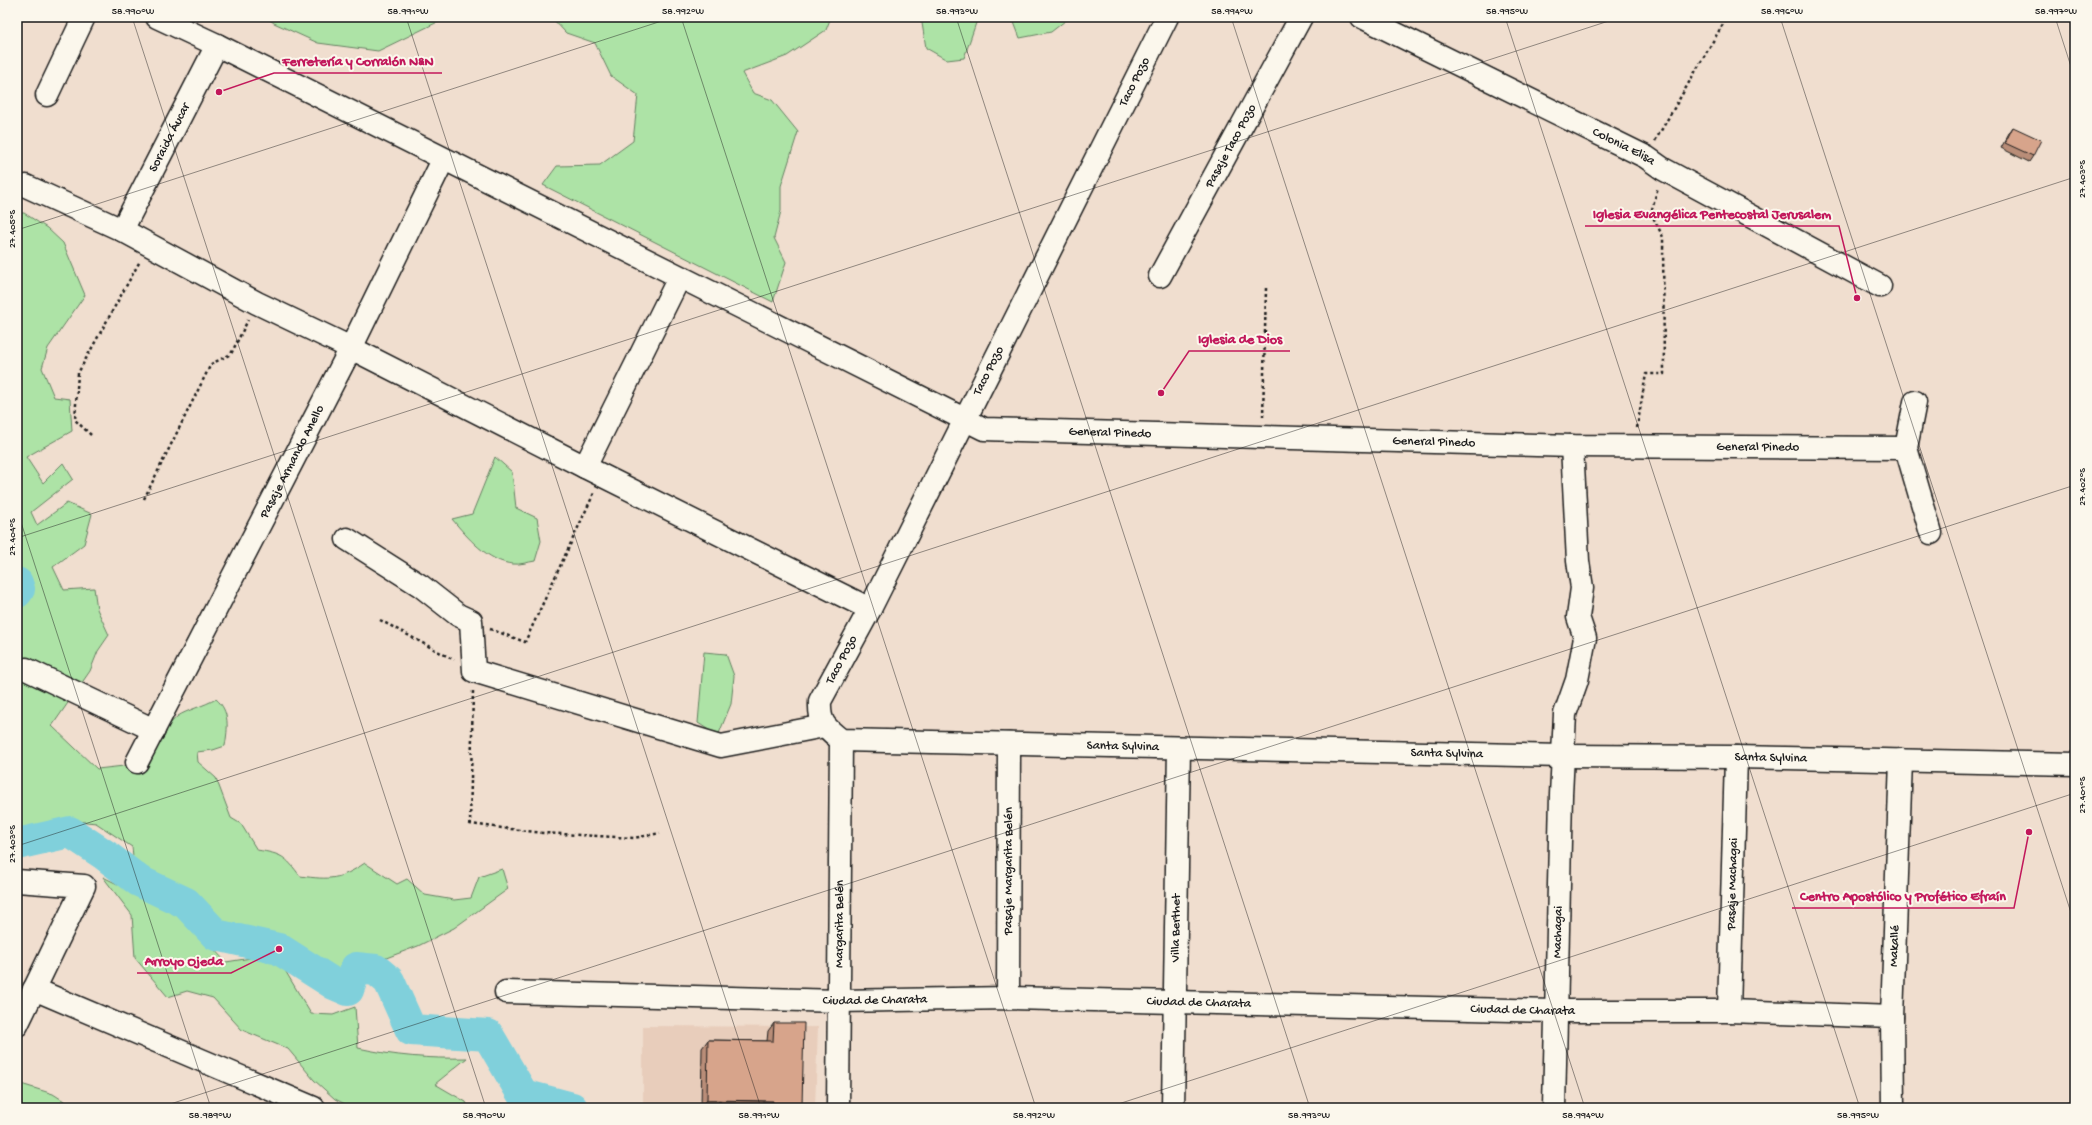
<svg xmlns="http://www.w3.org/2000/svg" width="2092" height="1125" font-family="'Gochi Hand',sans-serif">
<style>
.built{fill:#e8cdbb}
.green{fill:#ade3a6;stroke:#648061}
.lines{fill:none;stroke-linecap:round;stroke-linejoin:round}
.river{stroke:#80d0db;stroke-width:32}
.minor-casing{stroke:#1c1c1c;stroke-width:25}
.path{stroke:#1c1c1c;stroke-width:2.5;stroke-dasharray:3 3;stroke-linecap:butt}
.minor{stroke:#fbf7ec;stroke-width:22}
.wall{fill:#b98d78;stroke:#1c1c1c}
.shaded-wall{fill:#967361;stroke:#1c1c1c}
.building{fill:#d7a48b;stroke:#1c1c1c}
.ticks{fill:none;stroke:#1c1c1c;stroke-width:1;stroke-opacity:0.45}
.labels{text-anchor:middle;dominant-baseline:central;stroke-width:4;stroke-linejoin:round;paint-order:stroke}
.street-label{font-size:13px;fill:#1c1c1c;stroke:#fbf7ec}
.leader{fill:none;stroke:#c2185b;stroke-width:1.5}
.callout-dot{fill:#c2185b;stroke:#fbf7ec;stroke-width:1.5}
.callout-label{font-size:14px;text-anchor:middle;font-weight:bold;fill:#c2185b;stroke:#fbf7ec;stroke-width:4;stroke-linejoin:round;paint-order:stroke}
.neatline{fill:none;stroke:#1c1c1c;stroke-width:1.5}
.ticks-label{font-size:10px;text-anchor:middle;fill:#1c1c1c}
</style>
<rect width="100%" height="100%" fill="#f0decf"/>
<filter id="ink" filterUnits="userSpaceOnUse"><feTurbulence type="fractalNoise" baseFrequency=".025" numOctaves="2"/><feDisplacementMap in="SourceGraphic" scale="8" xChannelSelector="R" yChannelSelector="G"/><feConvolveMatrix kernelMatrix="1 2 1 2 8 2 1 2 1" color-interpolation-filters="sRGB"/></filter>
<g filter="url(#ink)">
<path class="built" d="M 643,1026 L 818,1027 L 815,1108 L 643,1108 Z"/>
<path class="green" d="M 266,17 L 448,17 L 378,51 L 318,43 L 274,23 Z
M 551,17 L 831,17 L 826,30 L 787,56 L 742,73 L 753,93 L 772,100 L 798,132 L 781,186 L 781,211 L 774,238 L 786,262 L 773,302 L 543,185 L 557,166 L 600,165 L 633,141 L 638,95 L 611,76 L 595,43 L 566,33 Z
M 921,17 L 978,17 L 964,58 L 947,60 L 926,48 Z
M 1012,17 L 1070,17 L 1051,32 L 1020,38 Z
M 17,213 L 24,213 L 47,228 L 63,243 L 85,295 L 48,348 L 42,368 L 54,397 L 70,399 L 72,431 L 26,457 L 43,483 L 63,463 L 73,479 L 31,512 L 37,525 L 67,503 L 92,514 L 84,544 L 53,567 L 64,590 L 94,588 L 97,609 L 109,635 L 98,651 L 90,671 L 52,726 L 97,769 L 133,765 L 149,765 C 156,751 165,725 178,716 C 187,710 204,706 216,699 C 230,711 228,728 225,746 L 213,750 L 197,752 L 198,762 L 216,778 L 231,818 L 241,824 L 257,850 C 282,854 285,856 300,876 C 331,880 339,880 365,863 L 397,884 L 407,879 L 425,895 L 454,900 L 471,898 L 479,877 L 502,869 L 508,889 L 454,928 L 418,946 L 373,963 L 351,963 L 334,976 L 325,971 L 294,941 L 224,929 L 204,910 L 187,897 L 124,862 L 133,856 L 132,847 L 96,823 L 68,820 L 17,836 L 17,600 L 25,584 L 17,568 Z
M 495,457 L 512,472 L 516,508 L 537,518 L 541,541 L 535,561 C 528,562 520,565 513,564 C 488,562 467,537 452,519 L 472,514 Z
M 704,652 L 726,654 L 734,676 L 731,704 L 718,736 L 698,723 Z
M 103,877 L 148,899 L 188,922 L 226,962 L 270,955 L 286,972 L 311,1014 L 333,1015 L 355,1007 L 358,1048 C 394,1056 430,1059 467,1058 L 435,1084 L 466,1102 L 469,1108 L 353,1108 L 335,1099 L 314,1080 L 288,1049 L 242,1030 L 213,998 L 187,991 L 168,997 L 135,958 L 132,915 Z
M 18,1083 L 53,1094 L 72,1106 L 71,1108 L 22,1108 Z"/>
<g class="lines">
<path class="river" d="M 17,583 L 19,589 L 17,592
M 17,844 L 70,832 L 105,855 L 139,881 L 186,903 L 216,935 L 279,949 L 334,984 L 348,990 L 356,968 L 376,970 L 389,981 L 411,1030 L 488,1035 L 523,1095 L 572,1108"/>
<g class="minor-casing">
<g id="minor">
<path id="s1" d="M 157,17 L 217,45 L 984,429 L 1572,446 L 1906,448"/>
<path id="s2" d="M 1167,17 L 870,609 L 820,701 C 819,723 825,727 841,740 L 1562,756 L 1736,757 L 2075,764"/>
<path id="s3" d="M 1362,17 L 1646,157 L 1663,169 L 1880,286"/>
<path d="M 47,95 L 84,17"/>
<path d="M 26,186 L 122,230 L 257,303 L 351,348 L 585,467 L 870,609"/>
<path id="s4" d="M 122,230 L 217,45"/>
<path id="s5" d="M 1160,276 L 1301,17"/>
<path d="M 1915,402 L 1906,448 L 1931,533"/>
<path d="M 585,467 L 679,278"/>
<path d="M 347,539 L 421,586 L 458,615 L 471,621 L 474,671 L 721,746 L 824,726"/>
<path d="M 26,669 L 154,730"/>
<path id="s6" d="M 137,762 L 351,348 L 443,160"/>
<path d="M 17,881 L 84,886 L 17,1025"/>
<path d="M 34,989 L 314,1108"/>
<path id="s7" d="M 506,992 L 839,1001 L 1008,998 L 1555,1011 L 1729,1011 L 1892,1017"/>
<path id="s8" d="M 1008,998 L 1009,744"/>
<path id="s9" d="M 1729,1011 L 1736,757"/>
<path id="s10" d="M 838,1108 L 841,740"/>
<path id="s11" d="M 1173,1108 L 1179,748"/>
<path id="s12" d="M 1554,1108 L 1561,795 L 1565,714 L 1577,680 L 1585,638 L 1578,617 L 1582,588 L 1578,561 L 1572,446"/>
<path id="s13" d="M 1893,1108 L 1892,1017 L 1901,760"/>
</g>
</g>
<path class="path" d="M 1655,141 L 1727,17
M 1263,417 L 1266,288
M 1637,428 L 1646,374 L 1664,374 L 1663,237 L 1651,213 L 1658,187
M 91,435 L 75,420 L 78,373 L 140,261
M 144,499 L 211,364 L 231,354 L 248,320
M 380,620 L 454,660
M 490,629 L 525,642 L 594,493
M 473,691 L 470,824 L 543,833 L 634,838 L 660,833"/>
<use href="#minor" class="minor"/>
</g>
<path class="wall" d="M 2013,127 L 2033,156 L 2029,162 L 2001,148 L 2009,133 Z
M 774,1023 L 802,1105 L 810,1108 L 701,1108 L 702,1048 L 708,1040 L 767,1041 L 768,1031 Z"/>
<path class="shaded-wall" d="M 707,1100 L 773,1101 L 768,1108 L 701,1108 Z"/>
<path class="building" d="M 2013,127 L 2041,140 L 2033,156 L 2005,143 Z
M 774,1023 L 804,1023 L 802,1105 L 810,1105 L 810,1108 L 772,1108 L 773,1101 L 707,1100 L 708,1040 L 773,1041 Z"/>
</g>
<path class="ticks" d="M 132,17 L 486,1108M 406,17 L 761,1108M 681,17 L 1036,1108M 956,17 L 1310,1108M 1231,17 L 1585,1108M 1505,17 L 1860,1108M 1780,17 L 2075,925M 2055,17 L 2075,79M 17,230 L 674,17M 17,510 L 211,1108M 17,538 L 1621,17M 17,846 L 2075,177M 158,1108 L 2075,485M 1106,1108 L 2075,793M 2053,1108 L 2075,1101"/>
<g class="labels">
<g class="street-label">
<text transform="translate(1135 82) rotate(-63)">Taco Pozo</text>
<text stroke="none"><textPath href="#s4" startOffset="104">Soraida Áucar</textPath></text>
<text stroke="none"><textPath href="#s5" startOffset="148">Pasaje Taco Pozo</textPath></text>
<text stroke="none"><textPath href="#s3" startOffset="292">Colonia Elisa</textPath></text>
<text transform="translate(989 371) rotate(-63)">Taco Pozo</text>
<text stroke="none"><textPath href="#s1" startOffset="1050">General Pinedo</textPath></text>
<text stroke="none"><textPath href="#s1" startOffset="1374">General Pinedo</textPath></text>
<text stroke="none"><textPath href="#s1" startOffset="1698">General Pinedo</textPath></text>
<text stroke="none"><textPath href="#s6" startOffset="338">Pasaje Armando Anello</textPath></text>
<text transform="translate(842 660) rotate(-62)">Taco Pozo</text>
<text stroke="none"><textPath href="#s2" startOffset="1096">Santa Sylvina</textPath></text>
<text stroke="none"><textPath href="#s2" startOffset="1420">Santa Sylvina</textPath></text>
<text stroke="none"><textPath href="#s2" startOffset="1744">Santa Sylvina</textPath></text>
<text stroke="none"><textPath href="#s8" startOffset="127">Pasaje Margarita Belén</textPath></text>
<text stroke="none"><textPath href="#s9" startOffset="127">Pasaje Machagai</textPath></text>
<text stroke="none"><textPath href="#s10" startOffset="184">Margarita Belén</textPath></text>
<text stroke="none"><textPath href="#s11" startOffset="180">Villa Berthet</textPath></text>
<text stroke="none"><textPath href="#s12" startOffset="176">Machagai</textPath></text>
<text stroke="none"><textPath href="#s13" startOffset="162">Makallé</textPath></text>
<text stroke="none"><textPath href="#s7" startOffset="369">Ciudad de Charata</textPath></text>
<text stroke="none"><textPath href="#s7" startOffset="693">Ciudad de Charata</textPath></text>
<text stroke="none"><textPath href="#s7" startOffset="1017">Ciudad de Charata</textPath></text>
</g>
</g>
<path class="leader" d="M219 92L274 73H442M1857 298L1839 226H1585M1161 393L1189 351H1290M2029 832L2014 908H1792M279 949L231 973H137"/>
<g class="callout-dot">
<circle cx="219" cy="92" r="4"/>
<circle cx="1857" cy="298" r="4"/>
<circle cx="1161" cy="393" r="4"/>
<circle cx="2029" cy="832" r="4"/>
<circle cx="279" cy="949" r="4"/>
</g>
<g class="callout-label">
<text x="358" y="65">Ferretería y Corralón N&amp;N</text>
<text x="1712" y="218">Iglesia Evangélica Pentecostal Jerusalem</text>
<text x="1240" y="343">Iglesia de Dios</text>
<text x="1903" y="900">Centro Apostólico y Profético Efraín</text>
<text x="184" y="965">Arroyo Ojeda</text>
</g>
<rect width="2092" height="1125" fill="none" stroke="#fbf7ec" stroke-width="44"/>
<rect x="22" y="22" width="2048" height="1081" class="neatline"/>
<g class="ticks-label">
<text x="133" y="14">58.990°W</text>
<text x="408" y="14">58.991°W</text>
<text x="683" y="14">58.992°W</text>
<text x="957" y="14">58.993°W</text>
<text x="1232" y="14">58.994°W</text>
<text x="1507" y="14">58.995°W</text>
<text x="1782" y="14">58.996°W</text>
<text x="2056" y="14">58.997°W</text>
<text transform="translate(2081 179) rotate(-90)" y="4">27.403°S</text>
<text transform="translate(11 229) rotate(-90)" y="4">27.405°S</text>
<text transform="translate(2081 487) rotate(-90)" y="4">27.402°S</text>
<text transform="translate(11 537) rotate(-90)" y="4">27.404°S</text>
<text transform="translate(2081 795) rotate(-90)" y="4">27.401°S</text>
<text transform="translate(11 844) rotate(-90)" y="4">27.403°S</text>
<text x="210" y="1118">58.989°W</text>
<text x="484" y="1118">58.990°W</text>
<text x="759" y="1118">58.991°W</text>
<text x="1034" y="1118">58.992°W</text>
<text x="1309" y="1118">58.993°W</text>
<text x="1583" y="1118">58.994°W</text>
<text x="1858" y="1118">58.995°W</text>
</g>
</svg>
